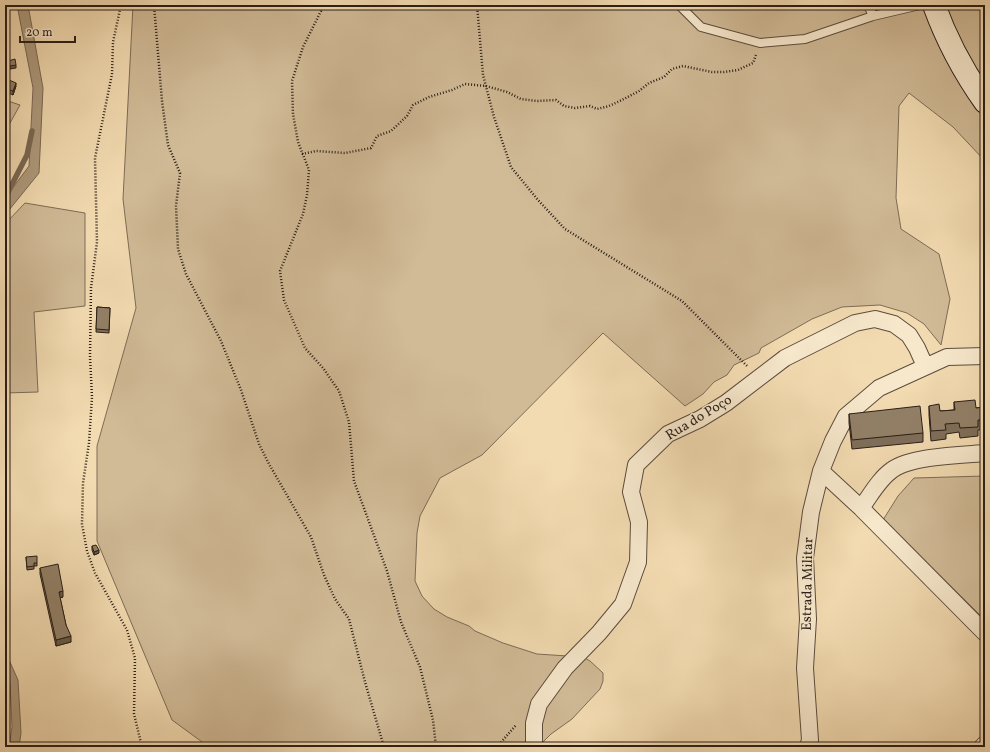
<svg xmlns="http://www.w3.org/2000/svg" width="990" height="752" font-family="Vollkorn,serif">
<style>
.green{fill:#d1bb97;stroke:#7d6c57}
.water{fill:#ae9a7d;stroke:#796854}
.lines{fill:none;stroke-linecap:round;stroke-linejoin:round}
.stream{stroke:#796854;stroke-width:5.5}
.lane-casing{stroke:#5c4c3e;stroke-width:10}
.street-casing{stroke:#5c4c3e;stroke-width:18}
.secondary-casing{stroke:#291d17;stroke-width:24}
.path{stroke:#291d17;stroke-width:2.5;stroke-dasharray:1 2;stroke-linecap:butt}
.lane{stroke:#f7e8cc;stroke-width:8}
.street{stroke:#f7e8cc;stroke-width:16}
.secondary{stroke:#f7e8cc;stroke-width:22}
.wall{fill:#7e6e59;stroke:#291d17}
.shaded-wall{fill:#665a48;stroke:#291d17}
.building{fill:#928067;stroke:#291d17}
.labels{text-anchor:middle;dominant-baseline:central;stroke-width:3;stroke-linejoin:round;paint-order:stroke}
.street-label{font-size:14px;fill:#291d17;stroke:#f7e8cc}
</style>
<rect width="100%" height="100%" fill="#f3dbb1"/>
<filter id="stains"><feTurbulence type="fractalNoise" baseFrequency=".005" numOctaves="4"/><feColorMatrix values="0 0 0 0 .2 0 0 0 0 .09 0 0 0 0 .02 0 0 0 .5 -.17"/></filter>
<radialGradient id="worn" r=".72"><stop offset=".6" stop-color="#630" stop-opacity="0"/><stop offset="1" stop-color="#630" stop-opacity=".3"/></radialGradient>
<path class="green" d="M 133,5 L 985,5 L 985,161 L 953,127 L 909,93 L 899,106 L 896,198 L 901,229 L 939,254 L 950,299 L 941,345 L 924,324 L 907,313 L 880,305 L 842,307 L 812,319 L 761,348 L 759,353 L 734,365 L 727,375 L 714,382 L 703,394 L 685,406 L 603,333 L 482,455 L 440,478 L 420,516 L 417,533 L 415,581 L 422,596 L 434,609 L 447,617 L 469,626 L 475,631 L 503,643 L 537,654 L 583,657 L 590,661 L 603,673 L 603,681 L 600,689 L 572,719 L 551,734 L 538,747 L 209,747 L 172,720 L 97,541 L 97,446 L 136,308 L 123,199 Z
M 5,100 L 20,105 L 5,132 Z
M 25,203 L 85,213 L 85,306 L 34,312 L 38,392 L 5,393 L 5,224 Z
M 985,476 L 985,620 L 883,520 L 898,496 L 914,478 Z"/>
<path class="water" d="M 17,5 L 28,5 L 43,88 L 39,173 L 5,215 L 5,198 L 29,166 L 33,88 Z
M 5,651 L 18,680 L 21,733 L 19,747 L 9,747 L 12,727 L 10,683 L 5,674 Z"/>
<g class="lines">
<path class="stream" d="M 5,198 L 27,155 L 32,131"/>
<g class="lane-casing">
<path id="lane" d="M 679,5 L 701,27 L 760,43 L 805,39 L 873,16 L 920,5
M 868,5 L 873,16"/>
</g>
<g class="street-casing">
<path id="street" d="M 821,471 L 861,508 L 985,633
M 861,508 C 870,496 879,479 892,470 C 911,456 961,455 985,453
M 534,747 L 534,723 L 539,704 L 565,668 L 599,633 L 623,604 L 638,562 L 639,522 L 631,492 L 636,465 L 668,434 L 700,419 L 726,403 L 785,358 L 855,323 L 875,319 L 894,324 L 909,335 L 917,348 L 925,366
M 808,747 L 810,740 L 805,668 L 808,619 L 805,558 L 811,512 L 821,471 L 833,441 L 846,416 L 879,388 L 947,357 L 985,356
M 982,747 L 985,744"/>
</g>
<g class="secondary-casing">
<path id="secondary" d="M 934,5 C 947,41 963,71 985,102"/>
</g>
<path class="path" d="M 121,5 L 113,42 L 112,74 L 95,158 L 97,242 L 91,288 L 90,356 L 92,397 L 89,443 L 83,483 L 82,524 L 87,551 L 95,573 L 127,630 L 135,658 L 134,714 L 142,747
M 154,5 L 162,101 L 168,145 L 180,173 L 176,206 L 178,249 L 186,274 L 221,341 L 241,390 L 259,444 L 269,464 L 311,537 L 324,575 L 335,599 L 349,619 L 365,682 L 384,747
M 323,5 L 321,11 L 303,47 L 292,81 L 293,114 L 298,142 L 309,170 L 307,195 L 303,214 L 280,271 L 284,300 L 305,348 L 323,368 L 339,391 L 349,422 L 354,481 L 387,571 L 401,622 L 420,667 L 433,720 L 436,747
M 477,5 L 483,75 L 494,117 L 511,167 L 538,200 L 565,229 L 682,301 L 747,366
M 302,154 L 316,151 L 345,153 L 371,148 L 377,136 L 391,131 L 407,116 L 413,105 L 429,97 L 452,90 L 465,84 L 486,86 L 507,92 L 521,99 L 537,101 L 556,100 L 564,106 L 575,108 L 590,106 L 597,109 L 609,106 L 622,100 L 639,91 L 649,83 L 664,77 L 672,69 L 683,66 L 712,72 L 724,72 L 738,70 L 753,63 L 756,55
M 497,747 L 516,725"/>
<use href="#lane" class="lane"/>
<use href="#street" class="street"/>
<use href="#secondary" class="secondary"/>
</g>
<path class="wall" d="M 5,51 L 7,51 L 7,67 L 5,68 Z
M 16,86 L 13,95 L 6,92 L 6,89 Z
M 97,307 L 110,308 L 109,333 L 96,332 Z
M 954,402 L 976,408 L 985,407 L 985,429 L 978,430 L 978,436 L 960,438 L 959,432 L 946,434 L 946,439 L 931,441 L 929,415 L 929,406 L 940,411 L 954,410 Z
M 849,414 L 923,433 L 923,442 L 852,449 L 849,423 Z
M 92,546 L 99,553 L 94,555 L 92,550 Z
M 26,557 L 37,563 L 37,566 L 34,566 L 34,569 L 27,570 Z
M 40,568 L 63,597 L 60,598 L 66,625 L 71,642 L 56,646 L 40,574 Z"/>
<path class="shaded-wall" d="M 16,65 L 16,68 L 10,69 L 10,66 Z
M 16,83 L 16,86 L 13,95 L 13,91 Z
M 99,550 L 99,553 L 94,555 L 94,552 Z
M 63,591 L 63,597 L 59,598 L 59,592 Z
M 71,636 L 71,642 L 56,646 L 56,640 Z"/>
<path class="building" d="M 5,51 L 7,51 L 7,61 L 5,61 Z
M 15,59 L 16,65 L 10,66 L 8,61 Z
M 9,80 L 16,83 L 13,91 L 6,89 Z
M 97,307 L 110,308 L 109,330 L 96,329 Z
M 975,400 L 976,408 L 985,407 L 985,420 L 978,420 L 978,427 L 960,428 L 959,423 L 945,424 L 946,430 L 931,431 L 929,406 L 939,404 L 940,411 L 955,410 L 954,402 Z
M 920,406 L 923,433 L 852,440 L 849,414 Z
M 96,545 L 99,550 L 94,552 L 92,546 Z
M 37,556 L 37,563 L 34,563 L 34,566 L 27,567 L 26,557 Z
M 58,564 L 63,591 L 59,592 L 66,625 L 71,636 L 56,640 L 40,568 Z"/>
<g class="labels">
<g class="street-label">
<text transform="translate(699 418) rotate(-31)">Rua do Poço</text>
<text transform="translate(808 584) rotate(-89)">Estrada Militar</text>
</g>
</g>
<rect width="990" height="752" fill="none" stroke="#f3dbb1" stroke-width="20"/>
<rect x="6" y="6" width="978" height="740" fill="none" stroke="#291d17" stroke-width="2"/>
<rect x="10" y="10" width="970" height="732" fill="none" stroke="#291d17"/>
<path d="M20 36v6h55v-6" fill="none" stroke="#291d17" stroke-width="2"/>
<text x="26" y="36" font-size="12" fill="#291d17" stroke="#f7e8cc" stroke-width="3" paint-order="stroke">20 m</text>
<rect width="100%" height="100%" filter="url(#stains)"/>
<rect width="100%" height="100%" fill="url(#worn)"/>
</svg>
